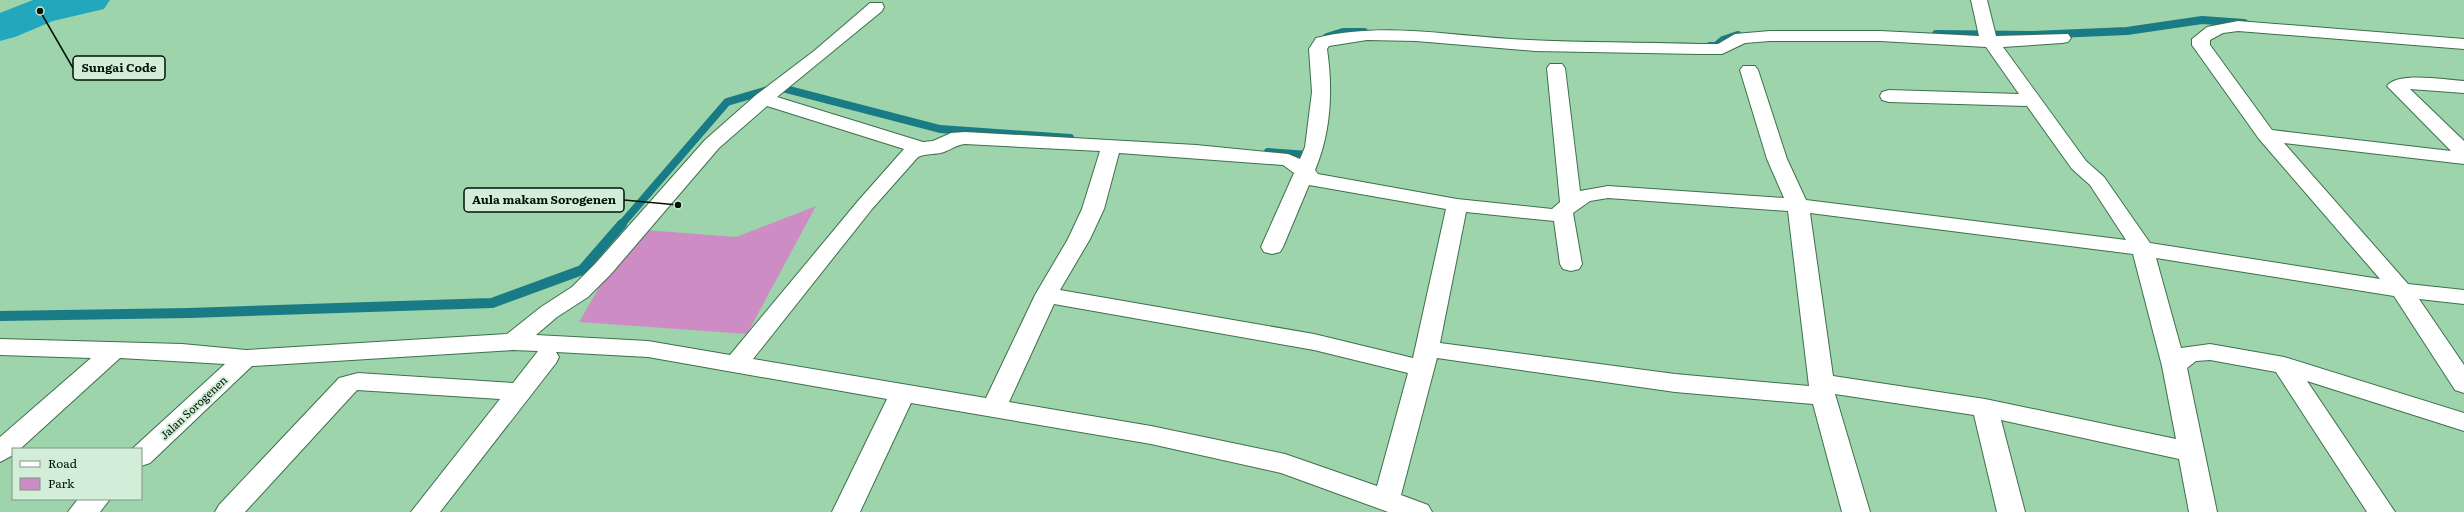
<svg xmlns="http://www.w3.org/2000/svg" width="2464" height="512" font-family="Literata,serif">
<style>
.green{fill:#cd8dc4}
.lines{fill:none;stroke-linecap:round;stroke-linejoin:round}
.stream-far1{stroke:#197b85;stroke-width:8}
.stream{stroke:#197b85;stroke-width:10}
.river{fill:#23a7bc;fill-rule:evenodd}
.minor-casing{stroke:#3d704b;stroke-width:2}
.minor{fill:#fff;fill-rule:evenodd}
.labels{text-anchor:middle;dominant-baseline:central;stroke-width:4;stroke-linejoin:round;paint-order:stroke}
.street-label{font-size:11px;fill:#011305;stroke:#d3eed8}
.leader{fill:none;stroke:#011305;stroke-width:1.5}
.callout-dot{fill:#011305;stroke:#d3eed8;stroke-width:1.5}
.callout{fill:#d3eed8;stroke:#011305;stroke-width:1.5}
.callout-label{font-size:12px;text-anchor:middle;font-weight:bold;fill:#011305}
</style>
<rect width="100%" height="100%" fill="#9ed4ab"/>
<path class="green" d="M 816,206 L 747,334 L 579,322 L 607,274 L 645,230 L 736,237 Z"/>
<g class="lines">
<path class="stream-far1" d="M 1936,34 L 2032,35 L 2127,31 L 2202,20 L 2244,23
M 1327,37 L 1343,32 L 1364,32
M 1710,46 L 1716,46 L 1723,40 L 1738,35
M 1268,152 L 1309,155 L 1312,153
M 621,225 L 727,102 L 778,87 L 940,129 L 1070,138"/>
<path class="stream" d="M 0,316 L 189,313 L 492,303 L 582,270 L 622,224"/>
<path class="river" d="M 33,0 L 110,0 L 104,9 L 53,21 L 15,37 L 0,41 L 0,13 Z"/>
<g class="minor-casing">
<path id="minor" d="M 1971,0 L 1987,0 L 1996,36 L 2068,34 L 2071,38 L 2068,42 L 2062,43 L 2003,47 L 2086,161 L 2104,177 L 2150,243 L 2380,279 L 2259,139 L 2192,45 L 2192,39 L 2207,27 L 2238,21 L 2464,39 L 2464,49 L 2238,31 L 2223,33 L 2210,40 L 2210,45 L 2272,130 L 2451,151 L 2387,86 C 2397,71 2447,80 2464,81 L 2464,93 L 2410,89 L 2464,141 L 2464,164 L 2284,143 L 2408,284 L 2464,290 L 2464,304 L 2419,299 L 2464,365 L 2464,393 L 2455,390 L 2394,296 L 2156,258 L 2181,348 L 2210,344 L 2284,357 L 2464,413 L 2464,431 L 2307,381 L 2395,512 L 2367,512 L 2276,372 L 2210,360 L 2196,361 L 2187,368 L 2217,512 L 2189,512 L 2179,459 L 2001,420 L 2025,512 L 1997,512 L 1974,415 L 1835,394 L 1870,512 L 1842,512 L 1813,404 L 1675,392 L 1437,358 L 1401,495 L 1428,505 L 1432,512 L 1388,512 L 1281,473 L 1151,444 L 911,403 L 860,512 L 832,512 L 887,399 L 648,357 L 556,352 L 559,357 L 556,363 L 440,512 L 411,512 L 500,399 L 357,390 L 245,512 L 215,512 L 219,505 L 339,378 L 358,373 L 513,383 L 538,351 L 513,350 L 252,366 L 150,463 L 141,466 L 141,449 L 132,449 L 225,364 L 120,358 L 20,449 L 13,449 L 13,455 L 0,462 L 0,437 L 91,358 L 0,355 L 0,339 L 182,344 L 246,350 L 507,334 L 541,307 L 572,287 L 595,264 L 705,140 L 756,95 L 814,51 L 870,3 L 882,3 L 884,7 L 882,11 L 777,97 L 923,142 L 933,141 L 951,133 L 965,132 L 1196,145 L 1288,154 L 1300,159 L 1305,147 L 1312,92 L 1309,49 L 1316,38 C 1381,22 1445,35 1511,39 C 1574,43 1636,42 1699,44 L 1718,44 L 1735,34 L 1770,31 L 1880,31 L 1979,36 ZM 1367,40 L 1416,41 L 1535,51 L 1699,54 L 1722,54 L 1745,43 L 1770,41 L 1880,41 L 1986,47 L 2019,94 L 1889,90 L 1882,92 L 1880,96 L 1882,100 L 1889,102 L 2027,106 L 2072,169 L 2090,185 L 2126,240 L 1806,200 L 1787,159 L 1758,70 L 1755,66 L 1743,66 L 1740,70 L 1767,159 L 1784,198 L 1608,186 L 1580,191 L 1565,68 L 1562,64 L 1550,64 L 1547,68 L 1560,202 L 1552,209 L 1457,199 L 1318,174 L 1315,170 C 1331,132 1333,90 1327,49 L 1329,46 ZM 767,106 L 904,149 L 858,201 L 730,355 L 648,341 L 536,335 L 557,317 L 588,297 L 611,274 L 719,148 ZM 965,144 L 1100,151 L 1082,209 L 1068,239 L 1035,295 L 986,398 L 753,359 L 872,209 L 918,157 C 927,153 935,155 944,152 C 952,149 956,145 965,144 ZM 1119,153 L 1283,165 L 1294,173 L 1261,247 L 1264,252 L 1272,254 L 1280,252 L 1283,247 L 1309,185 L 1446,209 L 1413,358 L 1314,334 L 1060,290 L 1090,239 L 1104,209 ZM 1608,198 L 1788,211 L 1809,386 L 1675,374 L 1440,343 L 1466,212 L 1554,221 L 1560,264 L 1563,269 L 1571,271 L 1579,269 L 1582,264 L 1573,213 L 1590,201 ZM 1810,213 L 2133,254 L 2162,366 L 2176,439 L 1985,399 L 1833,376 ZM 1054,304 L 1314,350 L 1408,373 L 1377,486 L 1285,454 L 1151,426 L 1009,402 Z
M 78,499 L 110,499 L 100,512 L 68,512 Z"/>
</g>
<use href="#minor" class="minor"/>
</g>
<g class="labels">
<g class="street-label">
<text transform="translate(193 407) rotate(-43)">Jalan Sorogenen</text>
</g>
</g>
<path class="leader" d="M40 11L73 68M678 205L624 200"/>
<g class="callout-dot">
<circle cx="40" cy="11" r="4"/>
<circle cx="678" cy="205" r="4"/>
</g>
<g class="callout">
<rect x="73" y="56" width="92" height="24" rx="4"/>
<rect x="464" y="188" width="160" height="24" rx="4"/>
</g>
<g class="callout-label">
<text x="119" y="72">Sungai Code</text>
<text x="544" y="204">Aula makam Sorogenen</text>
</g>
<rect x="12" y="448" width="130" height="52" fill="#d3eed8" stroke="#7f9684"/>
<rect x="20" y="461" width="20" height="6" fill="#ffffff" stroke="#7f9684"/>
<text x="48" y="468" font-size="12" fill="#011305">Road</text>
<rect x="20" y="478" width="20" height="12" fill="#cd8dc4" stroke="#7f9684"/>
<text x="48" y="488" font-size="12" fill="#011305">Park</text>
</svg>
